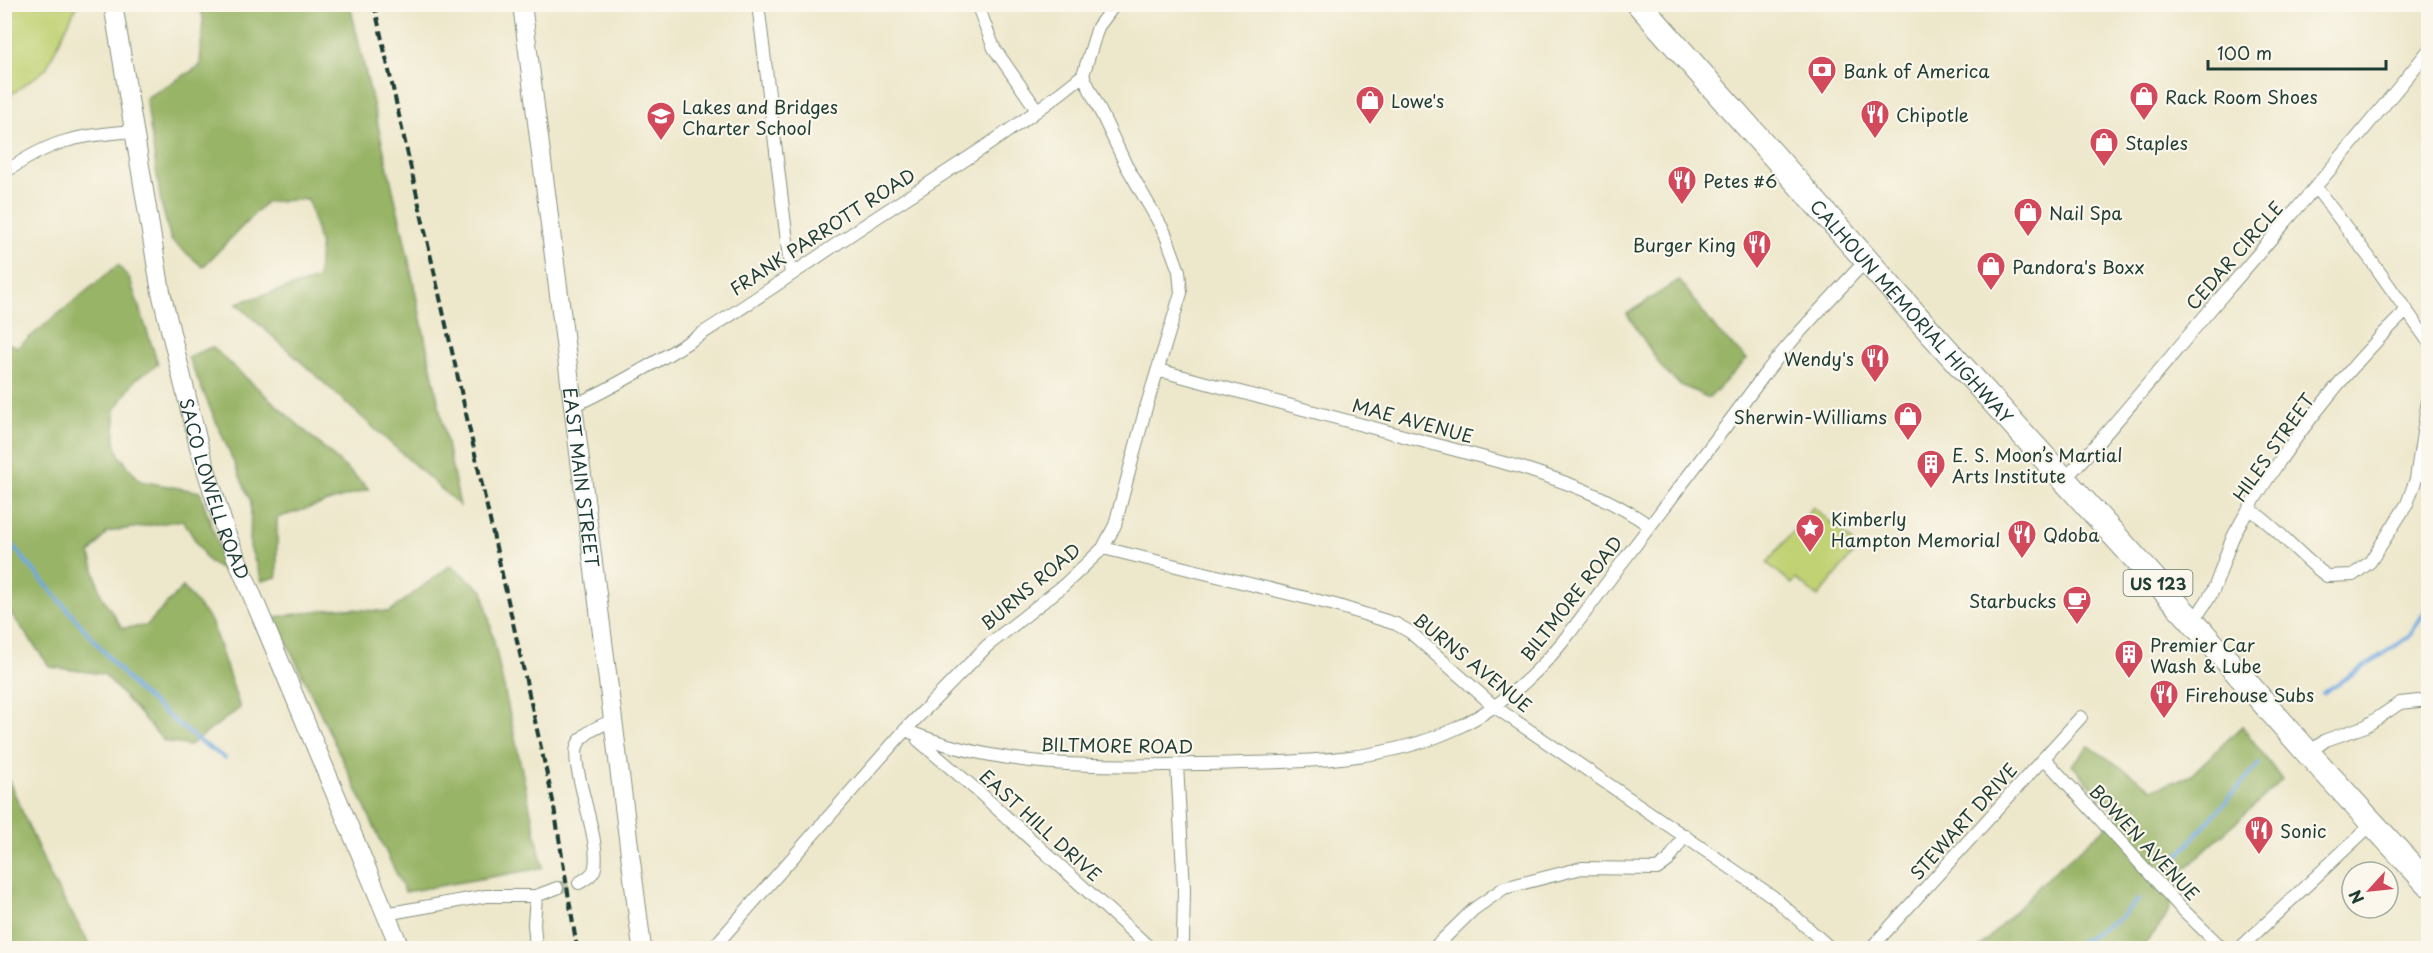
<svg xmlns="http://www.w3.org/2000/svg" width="2433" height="953" font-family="'Playpen Sans',sans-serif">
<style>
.green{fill:#c1d274;stroke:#708854;stroke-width:1.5}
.forest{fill:#98b466;stroke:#5c784d;stroke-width:1.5}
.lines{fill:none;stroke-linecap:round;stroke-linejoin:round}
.stream{stroke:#70a9e0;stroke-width:4}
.street-tunnel{stroke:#c4c5ad;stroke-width:12;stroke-dasharray:12 6;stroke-linecap:butt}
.street-casing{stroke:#869280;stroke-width:14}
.secondary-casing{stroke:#869280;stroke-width:20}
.highway-casing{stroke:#869280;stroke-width:26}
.street{stroke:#fff;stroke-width:12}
.secondary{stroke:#fff;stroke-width:18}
.highway{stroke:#fff;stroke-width:24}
.rail{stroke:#1f3d34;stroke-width:4;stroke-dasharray:9 4.5;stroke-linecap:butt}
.labels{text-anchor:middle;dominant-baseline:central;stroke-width:4.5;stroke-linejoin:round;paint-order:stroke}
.shield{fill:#fbf7ec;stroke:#61756b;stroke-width:1.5}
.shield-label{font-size:16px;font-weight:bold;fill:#1f3d34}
.poi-label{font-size:18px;fill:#1f3d34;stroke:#fbf7ec;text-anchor:start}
.street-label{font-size:18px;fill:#1f3d34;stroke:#fbf7ec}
</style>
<rect width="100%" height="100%" fill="#fbf7ec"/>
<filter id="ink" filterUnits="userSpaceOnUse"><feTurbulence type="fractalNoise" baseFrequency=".0167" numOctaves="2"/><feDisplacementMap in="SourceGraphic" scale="12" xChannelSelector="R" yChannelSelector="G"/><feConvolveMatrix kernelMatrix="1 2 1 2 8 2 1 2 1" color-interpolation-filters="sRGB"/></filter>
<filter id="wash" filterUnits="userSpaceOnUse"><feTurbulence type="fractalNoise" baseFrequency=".008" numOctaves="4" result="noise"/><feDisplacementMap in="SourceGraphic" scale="24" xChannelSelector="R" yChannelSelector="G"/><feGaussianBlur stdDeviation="1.35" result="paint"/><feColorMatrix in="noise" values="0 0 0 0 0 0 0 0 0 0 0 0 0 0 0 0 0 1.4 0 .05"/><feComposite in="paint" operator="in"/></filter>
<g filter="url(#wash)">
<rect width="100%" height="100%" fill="#ede7cb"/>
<path class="green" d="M 4,5 L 77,5 L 46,69 L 6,98 Z
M 1813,507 L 1853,542 L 1853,554 L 1818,597 L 1796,579 L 1792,584 L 1767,563 Z"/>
<path class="forest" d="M 200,5 L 350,5 L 403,233 L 460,506 L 236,303 L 318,279 L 320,245 L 308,199 L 266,202 L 203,267 L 171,240 L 161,203 L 146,98 L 200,66 L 203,18 Z
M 118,265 L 130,280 L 158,364 L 135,380 L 115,410 L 115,442 L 119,455 L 140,481 L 200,492 L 228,574 L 207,560 L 183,520 L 107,532 L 90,554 L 101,595 L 122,628 L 146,626 L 183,587 L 211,621 L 240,708 L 189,746 L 164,741 L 104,674 L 50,667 L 5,605 L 5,342 L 18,347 Z
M 1679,280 L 1718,332 L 1747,359 L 1709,398 L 1679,384 L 1662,368 L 1627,314 Z
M 212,347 L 369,489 L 277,518 L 277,577 L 262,581 L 250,547 L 251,502 L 188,357 Z
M 451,565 L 483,591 L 543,868 L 405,892 L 275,617 L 339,608 L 389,612 Z
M 2242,726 L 2282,780 L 2183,871 L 2165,919 L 2142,948 L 1979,948 L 2049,876 L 2119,816 L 2072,765 L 2089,746 L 2153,789 L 2190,776 Z
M 5,772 L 52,880 L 84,934 L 90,948 L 5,948 Z"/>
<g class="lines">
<path class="stream" d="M 4,536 L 136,689 L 196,739 L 225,758
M 2323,693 L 2409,637 L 2428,606
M 2170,865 L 2259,764
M 2070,948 L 2121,917 L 2138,900"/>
</g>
</g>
<g filter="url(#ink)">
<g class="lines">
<path class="street-tunnel" d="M 557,888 L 579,883"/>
<g class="street-casing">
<path id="street" d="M 758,4 L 791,274
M 977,4 L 994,48 L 1037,110
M 1083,75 L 1098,27 L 1115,4
M 4,173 C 52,139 77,136 135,131
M 2316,188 L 2368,256 L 2428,341
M 1158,370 L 1519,467 C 1566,482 1609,497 1650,526
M 573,406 C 671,360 769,289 859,229 C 934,179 1014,132 1083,75
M 2064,480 C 2121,419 2172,354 2227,290 C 2295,211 2363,133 2428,51
M 2250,509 C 2279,529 2299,556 2327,576 L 2353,575 L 2370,562 L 2407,504 L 2416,479 L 2428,400
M 1103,548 L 1335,605 L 1396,624 L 1410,632 L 1495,707 L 1772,896 L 1830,948
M 2193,622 C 2200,610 2210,599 2215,586 C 2222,569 2226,552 2234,535 C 2275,458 2345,370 2407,310
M 905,730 C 998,769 1100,767 1199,764 C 1283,762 1380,765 1457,728 C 1541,687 1573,626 1627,556 C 1673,496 1719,436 1764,375 C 1795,334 1833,297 1867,259
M 918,740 L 980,793 L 1150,948
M 2308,753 L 2326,740 L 2366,726 L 2400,703 L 2428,700
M 2044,758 L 2180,907 L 2222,948
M 1177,765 L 1184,888 L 1183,941 L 1177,948
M 579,883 C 585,879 594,875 595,867 C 601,837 568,763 578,744 C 585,731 599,727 611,721
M 385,914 L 486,896 L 536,896
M 536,948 L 534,924 L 536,896 L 557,888
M 713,948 L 905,730 L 987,646 L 1063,586 L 1103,548 L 1115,525 L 1145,411 L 1181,293 L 1179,271 L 1165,233 L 1126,165 L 1083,75
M 1434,948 L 1474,909 L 1504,888 L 1582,868 L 1657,869 L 1668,861 L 1685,835
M 1871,948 L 2081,717
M 2240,948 L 2373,823"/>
</g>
<g class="secondary-casing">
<g id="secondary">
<path id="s1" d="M 113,4 L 161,292 L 199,447 L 226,533 L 400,948"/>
<path id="s2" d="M 522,4 L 642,948"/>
</g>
</g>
<g class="highway-casing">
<g id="highway">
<path id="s3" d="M 1639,4 L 1917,317 L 2193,622 L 2308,753 L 2428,884"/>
</g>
</g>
<use href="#street" class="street"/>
<use href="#secondary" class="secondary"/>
<use href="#highway" class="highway"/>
<path class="rail" d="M 374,4 L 553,801 L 577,948"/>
</g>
</g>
<defs>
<g id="bank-pin" transform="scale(1.5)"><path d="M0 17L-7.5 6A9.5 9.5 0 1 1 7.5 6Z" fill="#d1495b" stroke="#fbf7ec"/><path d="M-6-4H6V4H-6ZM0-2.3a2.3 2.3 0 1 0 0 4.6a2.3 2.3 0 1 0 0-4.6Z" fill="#fff"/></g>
<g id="shop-pin" transform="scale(1.5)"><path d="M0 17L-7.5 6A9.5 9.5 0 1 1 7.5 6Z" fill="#d1495b" stroke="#fbf7ec"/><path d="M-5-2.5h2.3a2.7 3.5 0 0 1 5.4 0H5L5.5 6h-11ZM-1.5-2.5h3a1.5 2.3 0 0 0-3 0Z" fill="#fff"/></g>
<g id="restaurant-pin" transform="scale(1.5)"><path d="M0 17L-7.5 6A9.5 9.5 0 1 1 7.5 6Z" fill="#d1495b" stroke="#fbf7ec"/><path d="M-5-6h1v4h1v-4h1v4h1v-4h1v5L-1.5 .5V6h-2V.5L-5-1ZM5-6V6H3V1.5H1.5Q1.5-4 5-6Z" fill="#fff"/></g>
<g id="school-pin" transform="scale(1.5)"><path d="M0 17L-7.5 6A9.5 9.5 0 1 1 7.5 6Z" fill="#d1495b" stroke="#fbf7ec"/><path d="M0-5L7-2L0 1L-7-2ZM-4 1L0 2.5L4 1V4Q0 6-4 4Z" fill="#fff"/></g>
<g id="building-pin" transform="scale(1.5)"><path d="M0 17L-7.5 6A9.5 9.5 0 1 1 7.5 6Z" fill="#d1495b" stroke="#fbf7ec"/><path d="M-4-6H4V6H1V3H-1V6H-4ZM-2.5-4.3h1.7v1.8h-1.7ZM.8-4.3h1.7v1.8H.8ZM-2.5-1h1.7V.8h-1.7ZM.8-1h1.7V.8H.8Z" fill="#fff"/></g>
<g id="sight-pin" transform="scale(1.5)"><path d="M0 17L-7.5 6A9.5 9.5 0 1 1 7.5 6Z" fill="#d1495b" stroke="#fbf7ec"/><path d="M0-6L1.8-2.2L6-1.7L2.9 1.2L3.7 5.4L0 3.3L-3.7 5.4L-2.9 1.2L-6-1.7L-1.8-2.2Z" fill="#fff"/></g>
<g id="cafe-pin" transform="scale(1.5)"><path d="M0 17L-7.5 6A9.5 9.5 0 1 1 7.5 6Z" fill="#d1495b" stroke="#fbf7ec"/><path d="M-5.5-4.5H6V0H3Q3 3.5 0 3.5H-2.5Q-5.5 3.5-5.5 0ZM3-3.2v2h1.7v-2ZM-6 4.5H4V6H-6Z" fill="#fff"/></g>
</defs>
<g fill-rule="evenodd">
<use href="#bank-pin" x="1822" y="70"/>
<use href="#shop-pin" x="2144" y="96"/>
<use href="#shop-pin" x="1370" y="100"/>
<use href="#restaurant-pin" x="1875" y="114"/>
<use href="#school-pin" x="661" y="116"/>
<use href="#shop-pin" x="2104" y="142"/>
<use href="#restaurant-pin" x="1682" y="180"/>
<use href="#shop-pin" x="2028" y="212"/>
<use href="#restaurant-pin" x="1757" y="244"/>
<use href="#shop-pin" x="1991" y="266"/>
<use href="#restaurant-pin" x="1875" y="358"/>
<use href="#shop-pin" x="1908" y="416"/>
<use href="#building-pin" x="1931" y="464"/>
<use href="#sight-pin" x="1810" y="528"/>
<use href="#restaurant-pin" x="2022" y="534"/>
<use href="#cafe-pin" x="2077" y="600"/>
<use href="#building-pin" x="2129" y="654"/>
<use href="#restaurant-pin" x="2164" y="694"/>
<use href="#restaurant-pin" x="2259" y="830"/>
</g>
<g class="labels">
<rect class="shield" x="2123.5" y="570" width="69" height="26" rx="4.5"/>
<g class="shield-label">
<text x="2158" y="583">US 123</text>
</g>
<g class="poi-label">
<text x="1843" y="70">Bank of America</text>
<text x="2165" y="96">Rack Room Shoes</text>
<text x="1391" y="100">Lowe's</text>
<text x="682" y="106">Lakes and Bridges<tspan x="682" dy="21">Charter School</tspan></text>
<text x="1896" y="114">Chipotle</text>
<text x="2125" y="142">Staples</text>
<text x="1703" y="180">Petes #6</text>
<text x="2049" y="212">Nail Spa</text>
<text x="1736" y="244" text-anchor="end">Burger King</text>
<text x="2012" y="266">Pandora's Boxx</text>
<text x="1854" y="358" text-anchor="end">Wendy's</text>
<text x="1887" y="416" text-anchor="end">Sherwin-Williams</text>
<text x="1952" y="454">E. S. Moon’s Martial<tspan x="1952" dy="21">Arts Institute</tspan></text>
<text x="1831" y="518">Kimberly<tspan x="1831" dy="21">Hampton Memorial</tspan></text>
<text x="2043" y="534">Qdoba</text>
<text x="2056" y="600" text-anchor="end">Starbucks</text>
<text x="2150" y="644">Premier Car<tspan x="2150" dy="21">Wash &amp; Lube</tspan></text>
<text x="2185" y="694">Firehouse Subs</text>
<text x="2280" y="830">Sonic</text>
</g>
<g class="street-label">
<text transform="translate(822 231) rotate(-33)">FRANK PARROTT ROAD</text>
<text transform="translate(2234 255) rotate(-49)">CEDAR CIRCLE</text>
<text stroke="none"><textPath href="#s3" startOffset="411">CALHOUN MEMORIAL HIGHWAY</textPath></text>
<text transform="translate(1413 420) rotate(15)">MAE AVENUE</text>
<text transform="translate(2273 447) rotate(-55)">HILES STREET</text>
<text stroke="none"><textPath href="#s2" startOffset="477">EAST MAIN STREET</textPath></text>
<text stroke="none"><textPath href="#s1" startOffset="496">SACO LOWELL ROAD</textPath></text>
<text transform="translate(1030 586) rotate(-40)">BURNS ROAD</text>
<text transform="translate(1571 598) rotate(-52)">BILTMORE ROAD</text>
<text transform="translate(1473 662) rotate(39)">BURNS AVENUE</text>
<text transform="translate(1117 745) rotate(1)">BILTMORE ROAD</text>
<text transform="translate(1963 821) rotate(-48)">STEWART DRIVE</text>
<text transform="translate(1041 825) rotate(42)">EAST HILL DRIVE</text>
<text transform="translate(2145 842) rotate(47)">BOWEN AVENUE</text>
</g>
</g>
<rect width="2433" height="953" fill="none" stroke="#fbf7ec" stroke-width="24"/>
<g transform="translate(2370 890) rotate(243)"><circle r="28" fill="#fbf7ec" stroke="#a3ada2" stroke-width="1.5"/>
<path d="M0-4.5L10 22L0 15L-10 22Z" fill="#d1495b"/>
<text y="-9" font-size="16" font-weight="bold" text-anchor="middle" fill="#1f3d34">N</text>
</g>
<path d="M2208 60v9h178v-9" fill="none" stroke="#1f3d34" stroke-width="3"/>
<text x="2217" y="60" font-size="18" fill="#1f3d34" stroke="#fbf7ec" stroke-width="4.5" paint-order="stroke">100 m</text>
</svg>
